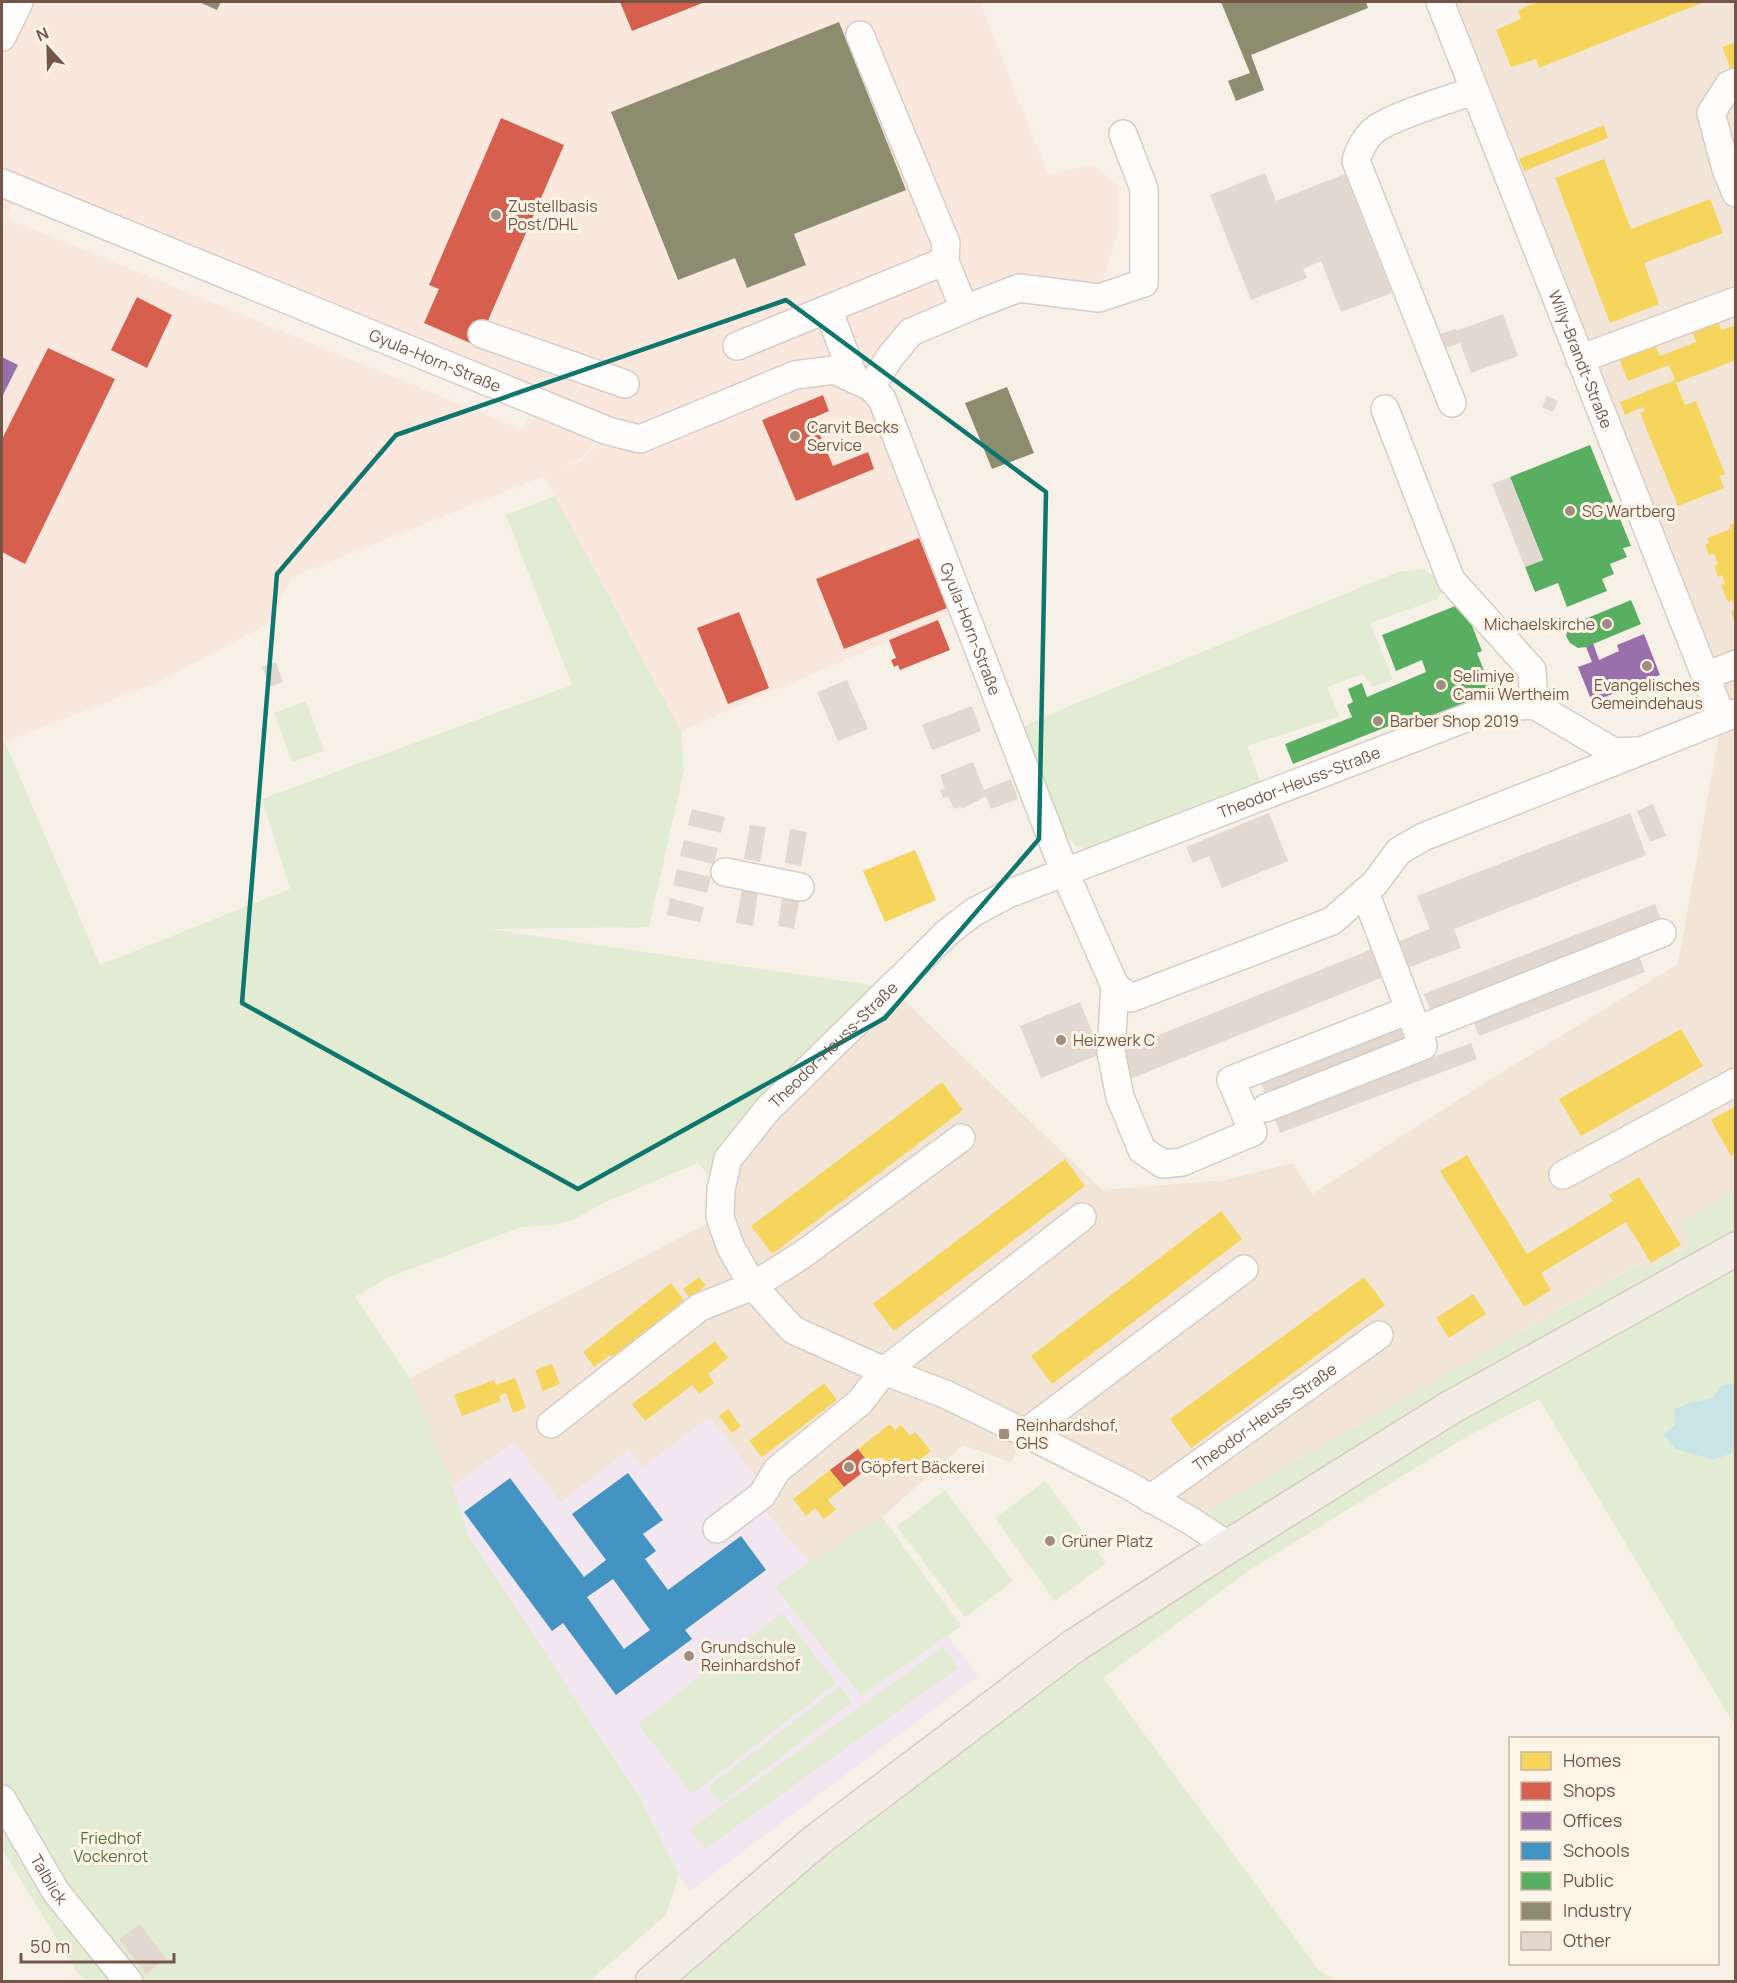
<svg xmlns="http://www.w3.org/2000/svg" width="1737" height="1983" font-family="Manrope,sans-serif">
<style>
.residential{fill:#f2e5d7}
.commercial{fill:#fae7dd;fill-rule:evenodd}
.education{fill:#f2e6f0}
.green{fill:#e2ecd2}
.water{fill:#c9e4e6}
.homes{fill:#f6d55c}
.shops{fill:#d6604d}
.offices{fill:#9970ab}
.schools{fill:#4393c3;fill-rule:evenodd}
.public{fill:#5aae61}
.industry{fill:#8c8c6e}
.building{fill:#e2d8cf}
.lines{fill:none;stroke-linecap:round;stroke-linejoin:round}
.minor-casing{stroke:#d7cdc5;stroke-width:30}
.major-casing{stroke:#d5cbc4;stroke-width:36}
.minor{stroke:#fefdfb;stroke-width:27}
.major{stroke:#f1ece4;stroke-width:33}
.marked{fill:none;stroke:#0f766e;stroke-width:4.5;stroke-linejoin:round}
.poi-dot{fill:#a18c80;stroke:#fff5e7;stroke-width:2}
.labels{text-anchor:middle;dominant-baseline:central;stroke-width:6;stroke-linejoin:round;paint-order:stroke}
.poi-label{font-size:16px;fill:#735648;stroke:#fff5e7;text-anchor:start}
.street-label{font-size:16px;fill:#735648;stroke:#fff5e7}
.park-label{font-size:16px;fill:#527940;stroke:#fff5e7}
</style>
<rect width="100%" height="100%" fill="#f6f0e7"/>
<path class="residential" d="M 1444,2 L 1735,2 L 1736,1191 L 1681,1223 L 1692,1244 L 1644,1271 L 1638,1264 L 1191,1521 L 1025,1433 L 1011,1462 L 963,1445 L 882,1517 L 809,1562 L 755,1500 L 642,1467 L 629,1450 L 560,1503 L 514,1442 L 453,1486 L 410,1378 L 720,1217 L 728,1159 L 891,988 L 1102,1190 L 1226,1180 L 1293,1163 L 1312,1194 L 1486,1082 L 1678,964 L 1722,718 Z"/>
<path class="commercial" d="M 18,2 L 980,2 L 1048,175 L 1093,165 L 1119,187 L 1118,232 L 1098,295 L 1018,285 L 916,327 L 888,358 L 871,385 L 855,376 L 834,368 L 794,373 L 640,439 L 609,430 L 543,404 L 606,432 L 580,459 L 558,470 L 581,461 L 608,433 L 641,441 L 795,376 L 834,371 L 853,378 L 870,388 L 880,400 L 962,609 L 681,731 L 544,476 L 292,577 L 268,624 L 158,682 L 2,743 L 2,37 ZM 19,190 L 535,401 L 523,430 L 6,218 Z"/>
<path class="education" d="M 709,1417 L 766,1489 L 756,1500 L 809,1562 L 775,1587 L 861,1696 L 948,1636 L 978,1676 L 690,1891 L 679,1875 L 640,1798 L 467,1533 L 453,1486 L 514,1442 L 561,1503 L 629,1449 L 643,1467 Z"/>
<path class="green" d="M 555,496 L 681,731 L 684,770 L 649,927 L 488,929 L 891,988 L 768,1109 L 721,1189 L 698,1163 L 603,1203 L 575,1219 L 553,1225 L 521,1227 L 387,1278 L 355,1297 L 410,1378 L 453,1486 L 467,1533 L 640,1798 L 679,1875 L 666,1915 L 589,1981 L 87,1981 L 77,1972 L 2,1849 L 2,743 L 5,742 L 100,965 L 290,889 L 262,799 L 572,685 L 506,515 Z
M 1424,569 L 1445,585 L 1438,599 L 1370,623 L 1393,679 L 1373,687 L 1363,674 L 1327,687 L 1339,716 L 1247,746 L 1261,783 L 1097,848 L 1077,847 L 1064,833 L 1020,728 L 1077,703 L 1398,572 Z
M 306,701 L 324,751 L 292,762 L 274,713 Z
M 1735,1191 L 1735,1383 L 1721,1385 L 1713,1398 L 1692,1402 L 1698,1455 L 1714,1460 L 1735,1452 L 1735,1726 L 1539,1399 L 1466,1437 L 1251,1569 L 1103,1678 L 1318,1969 L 1336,1981 L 652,1982 L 1228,1546 L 1191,1521 L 1639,1264 L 1644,1271 L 1691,1245 L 1681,1223 Z
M 1045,1481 L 1106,1563 L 1055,1601 L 995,1518 Z
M 945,1490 L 1013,1581 L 965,1617 L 897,1526 Z
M 882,1517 L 961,1626 L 861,1696 L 775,1587 L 809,1562 Z
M 782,1613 L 836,1683 L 692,1794 L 638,1724 Z
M 943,1647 L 958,1668 L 705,1849 L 690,1829 Z
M 840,1686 L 852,1702 L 721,1803 L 708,1787 Z"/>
<path class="water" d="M 1735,1383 L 1735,1452 L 1714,1460 L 1676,1449 L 1663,1435 L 1675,1425 L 1674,1409 L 1692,1402 L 1713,1398 L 1721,1385 Z"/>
<path class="homes" d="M 1538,2 L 1704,2 L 1539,68 L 1536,59 L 1511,67 L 1496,30 L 1521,19 L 1518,10 Z
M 1736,42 L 1736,67 L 1731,69 L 1722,47 Z
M 1604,125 L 1608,138 L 1524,171 L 1519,159 Z
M 1604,159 L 1631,229 L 1710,199 L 1723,233 L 1644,263 L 1659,304 L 1610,323 L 1555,178 Z
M 1716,316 L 1721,330 L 1736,325 L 1736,360 L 1676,383 L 1685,405 L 1696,401 L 1725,474 L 1719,476 L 1724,488 L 1678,506 L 1640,413 L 1645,411 L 1643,407 L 1625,415 L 1620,402 L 1675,380 L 1669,365 L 1628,381 L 1617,353 L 1653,340 L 1660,356 L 1696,342 L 1690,326 Z
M 1736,523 L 1736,622 L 1735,622 L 1731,611 L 1735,609 L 1732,600 L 1728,602 L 1721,585 L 1725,584 L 1722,575 L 1718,577 L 1714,566 L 1718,564 L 1714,554 L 1709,555 L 1705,545 L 1709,543 L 1707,538 L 1731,529 L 1729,525 Z
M 915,850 L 936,900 L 885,922 L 863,871 Z
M 1681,1029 L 1703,1066 L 1581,1136 L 1559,1099 Z
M 942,1082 L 963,1110 L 772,1254 L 751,1226 Z
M 1736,1106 L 1736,1154 L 1731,1156 L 1711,1120 Z
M 1467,1155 L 1527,1254 L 1613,1201 L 1609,1195 L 1639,1177 L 1681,1245 L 1651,1263 L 1626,1222 L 1541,1273 L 1551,1290 L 1524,1307 L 1440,1171 Z
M 1065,1159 L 1085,1186 L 894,1331 L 873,1304 Z
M 1221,1211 L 1242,1239 L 1052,1384 L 1031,1356 Z
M 699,1277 L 706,1285 L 690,1298 L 683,1289 Z
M 1364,1277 L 1385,1305 L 1191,1448 L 1170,1419 Z
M 671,1283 L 684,1300 L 654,1324 L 656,1327 L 648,1333 L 646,1330 L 612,1357 L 610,1355 L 594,1367 L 583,1352 Z
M 1473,1294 L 1486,1314 L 1449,1338 L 1436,1318 Z
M 715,1341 L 728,1358 L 708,1374 L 714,1383 L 699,1394 L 692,1385 L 645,1421 L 632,1404 Z
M 552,1364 L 560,1384 L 543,1391 L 535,1370 Z
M 515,1378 L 526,1408 L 513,1413 L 506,1393 L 499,1396 L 501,1401 L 462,1416 L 454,1395 L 494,1380 L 496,1385 Z
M 824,1383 L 837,1400 L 762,1457 L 749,1441 Z
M 728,1409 L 741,1426 L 732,1433 L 719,1416 Z
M 890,1424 L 895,1430 L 901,1425 L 910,1436 L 915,1432 L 931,1451 L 898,1477 L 883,1457 L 871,1466 L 858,1449 Z
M 830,1470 L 844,1487 L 828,1500 L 836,1510 L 824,1519 L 815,1508 L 806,1516 L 793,1499 Z"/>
<path class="shops" d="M 620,2 L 705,2 L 632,31 Z
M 501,118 L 564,145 L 477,346 L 424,323 L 439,289 L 429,285 Z
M 137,297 L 172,315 L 147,368 L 111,350 Z
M 48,348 L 115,379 L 25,564 L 2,552 L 2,439 Z
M 823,395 L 829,411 L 813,418 L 833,466 L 868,452 L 874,469 L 796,501 L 762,420 Z
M 919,538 L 947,608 L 844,649 L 816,579 Z
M 739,612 L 769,688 L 728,704 L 697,628 Z
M 938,620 L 950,650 L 900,670 L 898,665 L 894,667 L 891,660 L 896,658 L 889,640 Z
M 858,1449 L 871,1466 L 844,1487 L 830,1470 Z"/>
<path class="offices" d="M 2,357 L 18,365 L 2,397 Z
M 1644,634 L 1660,675 L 1592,702 L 1578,667 L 1592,662 L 1586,647 L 1593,643 L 1599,660 L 1619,651 L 1617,645 Z"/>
<path class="schools" d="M 628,1473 L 663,1520 L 643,1534 L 656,1551 L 645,1559 L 668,1590 L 741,1536 L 766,1570 L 685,1630 L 692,1639 L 616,1695 L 563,1623 L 552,1631 L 464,1512 L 510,1478 L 584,1577 L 606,1560 L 572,1514 ZM 613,1579 L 650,1630 L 624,1649 L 587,1597 Z"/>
<path class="public" d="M 1590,445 L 1631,546 L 1623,548 L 1627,557 L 1610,564 L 1614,574 L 1602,579 L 1607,591 L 1567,607 L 1558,583 L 1535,592 L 1525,567 L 1543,560 L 1510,477 Z
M 1631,600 L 1641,624 L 1586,647 L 1578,648 L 1570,643 L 1566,636 L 1568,629 L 1573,624 Z
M 1463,603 L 1482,651 L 1477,653 L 1493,693 L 1402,729 L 1399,722 L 1293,764 L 1285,744 L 1352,717 L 1347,705 L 1353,702 L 1348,689 L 1362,683 L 1367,697 L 1426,672 L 1422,660 L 1396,671 L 1382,635 Z"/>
<path class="industry" d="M 199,2 L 221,2 L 217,10 Z
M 1221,2 L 1366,2 L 1368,8 L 1251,55 L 1264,90 L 1236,101 L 1228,81 L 1250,73 Z
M 839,22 L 906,190 L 794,234 L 806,265 L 747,288 L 735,258 L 678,280 L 611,112 Z
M 1007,387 L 1034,453 L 992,469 L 965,403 Z"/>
<path class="building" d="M 1265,173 L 1276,201 L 1345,174 L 1392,293 L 1341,312 L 1321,261 L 1303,269 L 1307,278 L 1251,300 L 1210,195 Z
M 1503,314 L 1518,356 L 1471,373 L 1460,343 L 1437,351 L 1432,337 L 1455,329 L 1456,331 Z
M 1547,396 L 1558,401 L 1553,412 L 1542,407 Z
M 1510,477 L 1543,560 L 1525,567 L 1492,484 Z
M 276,662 L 283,682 L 270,687 L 262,667 Z
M 847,680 L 868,729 L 838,741 L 817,692 Z
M 972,706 L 981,731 L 932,750 L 922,725 Z
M 973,762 L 984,790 L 1011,779 L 1018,799 L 991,809 L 986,796 L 962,809 L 961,806 L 954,809 L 948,796 L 943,798 L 940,790 L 945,788 L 940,775 Z
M 1653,804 L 1666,836 L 1650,842 L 1637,811 Z
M 692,809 L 725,817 L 721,833 L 688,825 Z
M 1269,813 L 1288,861 L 1222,888 L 1209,856 L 1193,863 L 1186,847 Z
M 1630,813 L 1646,855 L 1454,929 L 1461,948 L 1402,970 L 1392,944 L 1430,929 L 1417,896 Z
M 750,825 L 766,827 L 760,862 L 744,859 Z
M 790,829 L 807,832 L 801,866 L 785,863 Z
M 684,840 L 718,848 L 714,864 L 680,856 Z
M 677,869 L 711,877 L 707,893 L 673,885 Z
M 742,889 L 758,892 L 753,926 L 736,923 Z
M 783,892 L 800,895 L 794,929 L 778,926 Z
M 670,898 L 704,907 L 700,922 L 667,915 Z
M 1655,904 L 1662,921 L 1431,1012 L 1424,994 Z
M 1375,948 L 1386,976 L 1130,1079 L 1119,1051 Z
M 1639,957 L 1645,972 L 1479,1036 L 1473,1021 Z
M 1080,1002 L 1101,1054 L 1041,1078 L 1020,1026 Z
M 1404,1023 L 1411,1041 L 1266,1095 L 1259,1077 Z
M 1471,1043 L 1477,1059 L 1280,1133 L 1274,1117 Z
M 140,1924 L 166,1959 L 146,1974 L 119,1939 Z"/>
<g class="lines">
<g class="minor-casing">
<g id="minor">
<path id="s1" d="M 1440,2 L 1722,718"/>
<path d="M 860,35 L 946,243 L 945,261 L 964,309"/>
<path d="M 2,37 L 19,2"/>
<path d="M 1736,82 L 1729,85 L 1711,113 L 1726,169 L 1736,193"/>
<path id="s2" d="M 2,183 L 608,431 L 640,439 L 795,375 L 834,370 L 871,387 L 882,399 L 1065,873 L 1115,986 L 1111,1052 L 1120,1097 L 1142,1150 L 1163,1164 L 1182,1162 L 1253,1132 L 1231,1080 L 1409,1010"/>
<path d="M 828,309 L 854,378"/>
<path d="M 482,334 L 625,384"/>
<path d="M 737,346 L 945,261"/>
<path d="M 1580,359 L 1736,301"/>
<path d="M 871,387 L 890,357 L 911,332 L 970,307 L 1019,288 L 1099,298 L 1144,283 L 1144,189 L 1123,134"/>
<path d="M 1452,403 L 1356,161 C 1359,149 1363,141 1372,132 C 1388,117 1450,99 1474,91"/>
<path d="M 1385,409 L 1451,580 L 1532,670 L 1534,705"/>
<path d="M 1706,676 L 1736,664"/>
<path d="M 725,872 L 800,887"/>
<path d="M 1115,986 L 1131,998 L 1332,921 L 1375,883 L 1399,851 L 1423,837 L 1636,753"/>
<path d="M 1417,1030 L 1662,933"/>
<path d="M 1266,1108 L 1423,1046 L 1365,892"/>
<path d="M 1563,1175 L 1736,1082"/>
<path d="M 551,1424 L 700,1307 L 753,1286 L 802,1255 L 961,1138"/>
<path d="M 1025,1433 L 1244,1269"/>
<path id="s3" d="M 1150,1499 L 1379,1335"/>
<path d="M 717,1529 L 762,1495 L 777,1470 L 860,1402 L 884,1371 L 1082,1217"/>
<path id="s4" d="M 1229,1546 L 1191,1521 L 1124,1483 L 1025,1433 L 945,1394 L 884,1371 L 793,1330 L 753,1286 L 731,1248 L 720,1217 L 721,1189 L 728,1159 L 768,1109 L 949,931 L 974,912 L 1008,894 L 1492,708 L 1534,705 L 1614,752 L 1641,751 L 1736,713"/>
<path id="s5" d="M 2,1799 L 56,1892 L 129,1982"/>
</g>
</g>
<g class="major-casing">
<path id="major" d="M 652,1982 L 817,1840 L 1074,1646 L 1229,1546 L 1448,1409 L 1736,1249"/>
</g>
<use href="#minor" class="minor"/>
<use href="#major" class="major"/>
</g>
<path class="marked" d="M 786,300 L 1046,492 L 1039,839 L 885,1018 L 578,1189 L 242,1003 L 277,574 L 396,435 Z"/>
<g class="poi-dot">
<circle cx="496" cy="215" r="6"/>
<circle cx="795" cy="436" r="6"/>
<circle cx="1570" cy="511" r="6"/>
<circle cx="1607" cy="624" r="6"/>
<circle cx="1647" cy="666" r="6"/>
<circle cx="1441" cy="685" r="6"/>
<circle cx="1378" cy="721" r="6"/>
<circle cx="1061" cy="1040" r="6"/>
<rect x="998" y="1428" width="12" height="12" rx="3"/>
<circle cx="849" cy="1467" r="6"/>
<circle cx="1050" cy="1541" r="6"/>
<circle cx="689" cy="1656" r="6"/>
</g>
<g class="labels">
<g class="poi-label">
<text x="508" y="206">Zustellbasis<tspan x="508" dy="18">Post/DHL</tspan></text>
<text x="807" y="427">Carvit Becks<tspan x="807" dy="18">Service</tspan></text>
<text x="1582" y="511">SG Wartberg</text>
<text x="1595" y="624" text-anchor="end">Michaelskirche</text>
<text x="1453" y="676">Selimiye<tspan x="1453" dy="18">Camii Wertheim</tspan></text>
<text x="1647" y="685" text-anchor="middle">Evangelisches<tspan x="1647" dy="18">Gemeindehaus</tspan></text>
<text x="1390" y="721">Barber Shop 2019</text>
<text x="1073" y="1040">Heizwerk C</text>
<text x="1016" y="1425">Reinhardshof,<tspan x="1016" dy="18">GHS</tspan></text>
<text x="861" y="1467">Göpfert Bäckerei</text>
<text x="1062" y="1541">Grüner Platz</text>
<text x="701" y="1647">Grundschule<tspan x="701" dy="18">Reinhardshof</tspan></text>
</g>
<g class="street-label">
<text stroke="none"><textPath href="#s2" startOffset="468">Gyula-Horn-Straße</textPath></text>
<text stroke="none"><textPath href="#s1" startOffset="384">Willy-Brandt-Straße</textPath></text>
<text stroke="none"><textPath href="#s2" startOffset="1198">Gyula-Horn-Straße</textPath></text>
<text stroke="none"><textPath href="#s4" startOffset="1382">Theodor-Heuss-Straße</textPath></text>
<text stroke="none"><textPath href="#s4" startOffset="838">Theodor-Heuss-Straße</textPath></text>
<text stroke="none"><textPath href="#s3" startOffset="141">Theodor-Heuss-Straße</textPath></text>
<text stroke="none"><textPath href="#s5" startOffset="93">Talblick</textPath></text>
</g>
<g class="park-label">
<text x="111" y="1838">Friedhof<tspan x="111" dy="18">Vockenrot</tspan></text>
</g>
</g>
<rect width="1737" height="1983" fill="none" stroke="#735648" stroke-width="6"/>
<rect x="1509" y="1737" width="210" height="228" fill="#fff5e7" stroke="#c7b5a7" stroke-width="1.5"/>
<rect x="1521" y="1752" width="30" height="18" fill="#f6d55c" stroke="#c7b5a7" stroke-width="1.5"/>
<text x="1563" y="1767" font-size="18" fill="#735648">Homes</text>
<rect x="1521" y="1782" width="30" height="18" fill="#d6604d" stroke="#c7b5a7" stroke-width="1.5"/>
<text x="1563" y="1797" font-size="18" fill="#735648">Shops</text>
<rect x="1521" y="1812" width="30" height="18" fill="#9970ab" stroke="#c7b5a7" stroke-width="1.5"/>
<text x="1563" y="1827" font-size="18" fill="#735648">Offices</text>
<rect x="1521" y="1842" width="30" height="18" fill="#4393c3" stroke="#c7b5a7" stroke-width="1.5"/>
<text x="1563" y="1857" font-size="18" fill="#735648">Schools</text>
<rect x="1521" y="1872" width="30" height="18" fill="#5aae61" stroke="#c7b5a7" stroke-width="1.5"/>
<text x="1563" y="1887" font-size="18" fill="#735648">Public</text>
<rect x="1521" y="1902" width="30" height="18" fill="#8c8c6e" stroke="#c7b5a7" stroke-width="1.5"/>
<text x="1563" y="1917" font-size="18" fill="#735648">Industry</text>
<rect x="1521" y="1932" width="30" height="18" fill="#e2d8cf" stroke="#c7b5a7" stroke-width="1.5"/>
<text x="1563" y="1947" font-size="18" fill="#735648">Other</text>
<g transform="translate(48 48) rotate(338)" stroke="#fff5e7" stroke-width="4.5" paint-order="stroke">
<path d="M0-4.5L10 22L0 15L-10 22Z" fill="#735648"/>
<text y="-9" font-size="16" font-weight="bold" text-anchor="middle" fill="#735648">N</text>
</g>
<path d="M21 1953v9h153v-9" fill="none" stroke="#735648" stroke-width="3"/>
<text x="30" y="1953" font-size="18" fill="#735648" stroke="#fff5e7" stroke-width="4.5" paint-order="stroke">50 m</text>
</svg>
